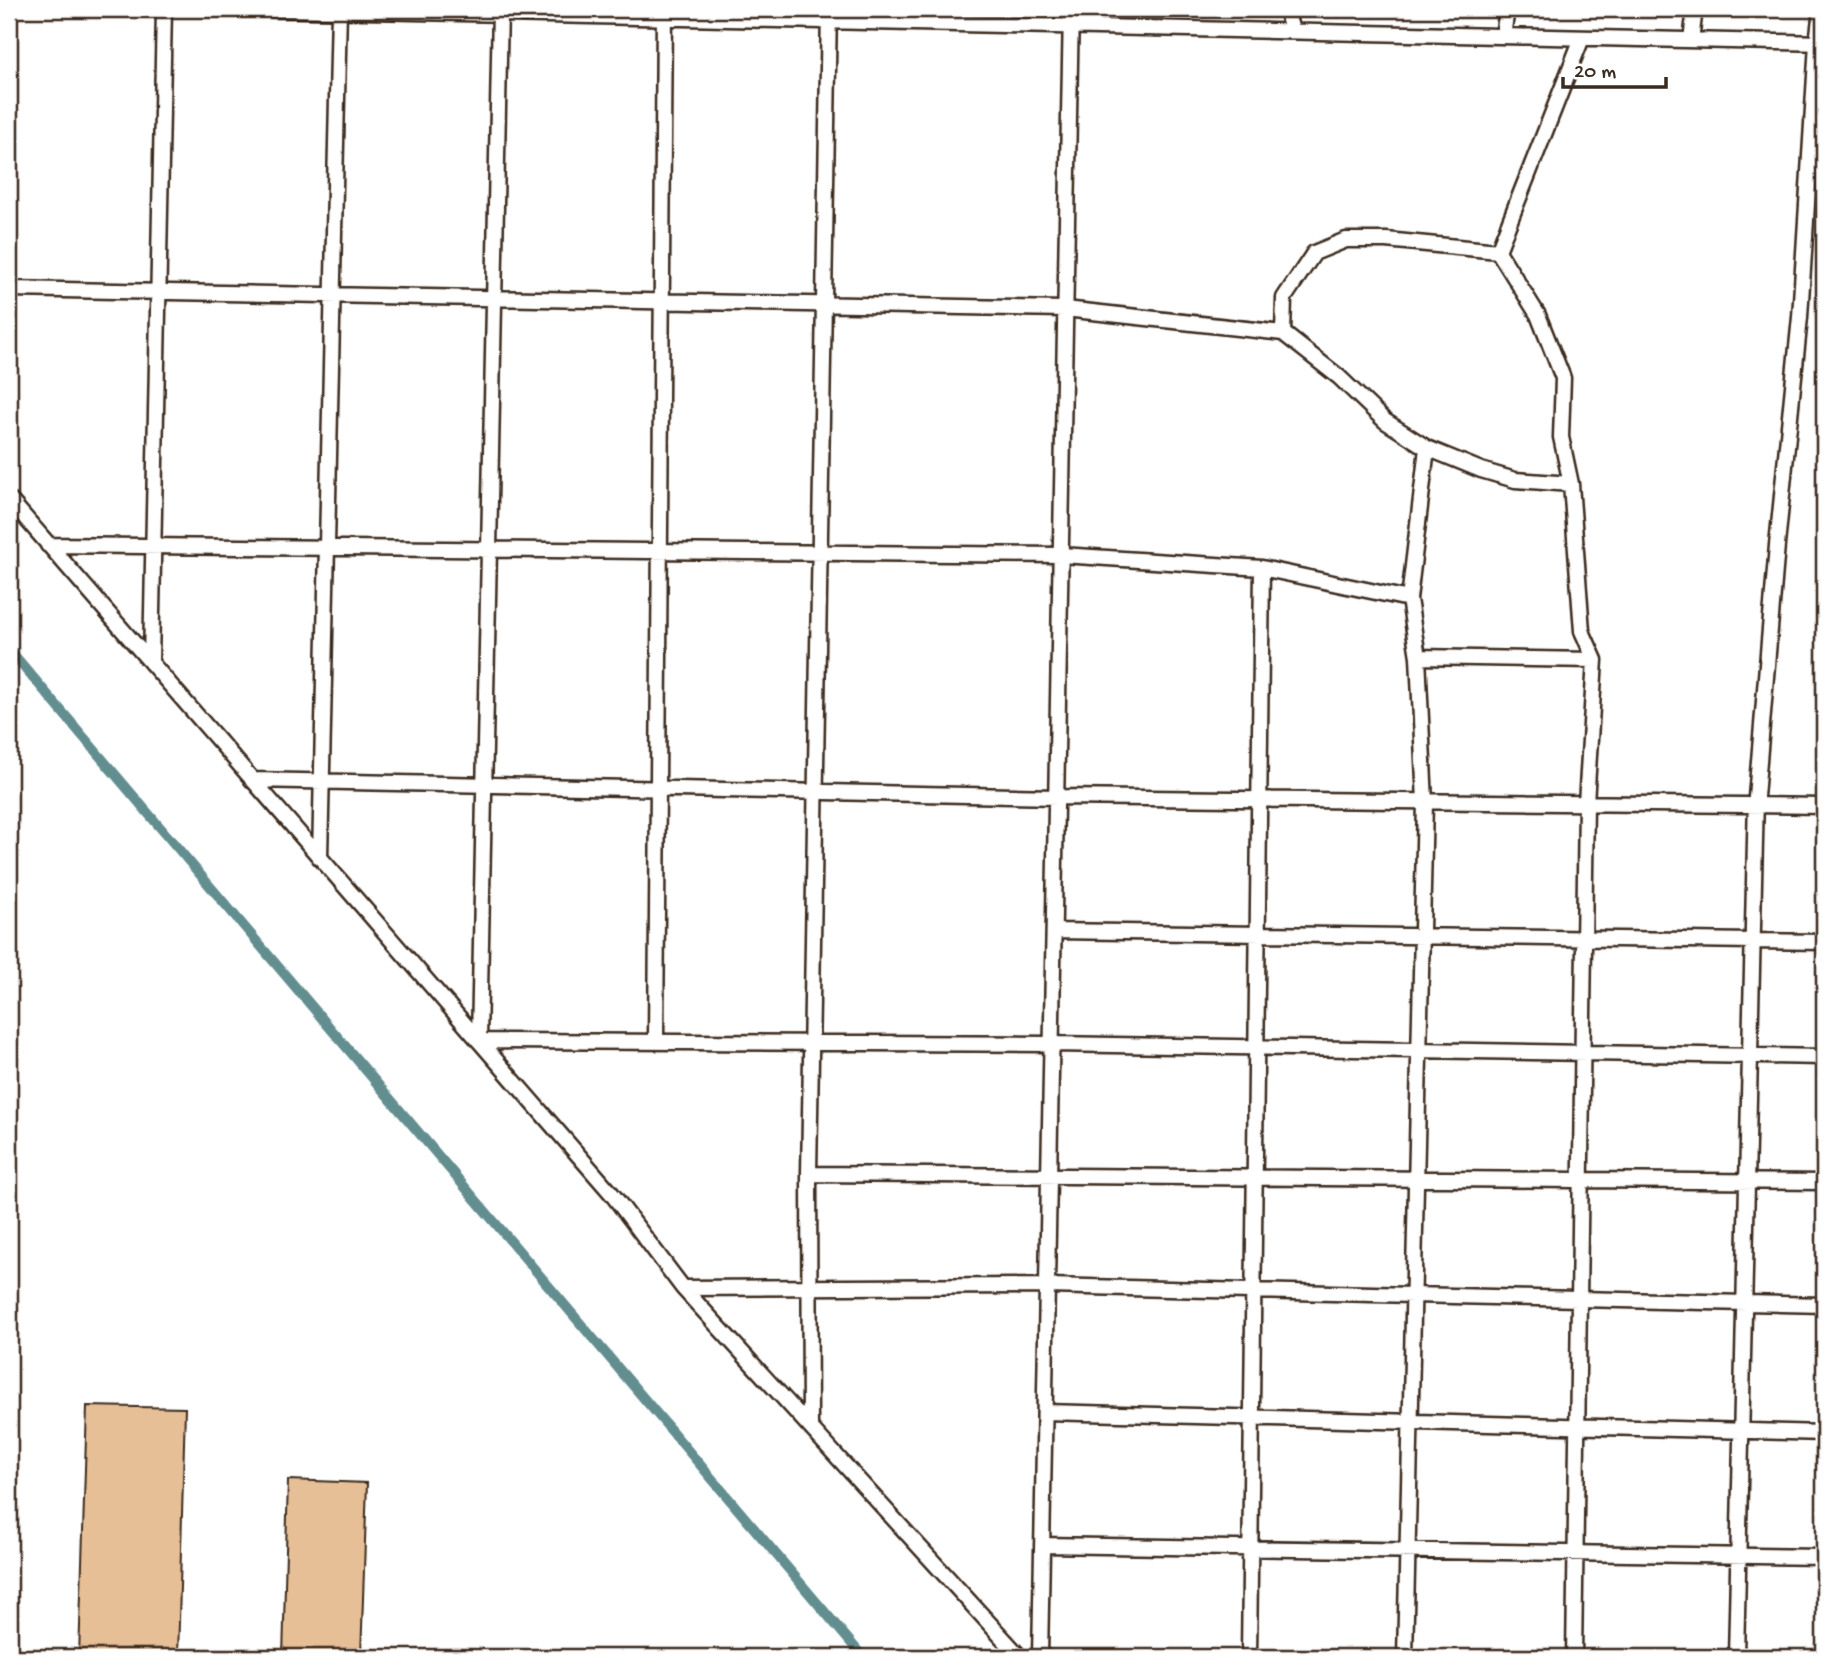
<svg xmlns="http://www.w3.org/2000/svg" width="1833" height="1666" font-family="'Gochi Hand',sans-serif">
<style>
.lines{fill:none;stroke-linecap:round;stroke-linejoin:round}
.stream{stroke:#648e90;stroke-width:10}
.building{fill:#e6bf97;stroke:#3b2a1e;stroke-width:2}
.service-casing{stroke:#3b2a1e;stroke-width:19}
.service{stroke:#fff;stroke-width:14}
</style>
<rect width="100%" height="100%" fill="#fff"/>
<filter id="ink" filterUnits="userSpaceOnUse"><feTurbulence type="fractalNoise" baseFrequency=".0143" numOctaves="2"/><feDisplacementMap in="SourceGraphic" scale="14" xChannelSelector="R" yChannelSelector="G"/><feConvolveMatrix kernelMatrix="1 2 1 2 8 2 1 2 1" color-interpolation-filters="sRGB"/></filter>
<g filter="url(#ink)">
<g class="lines">
<path class="stream" d="M 9,649 L 863,1657"/>
</g>
<path class="building" d="M 87,1406 L 185,1408 L 178,1657 L 79,1657 Z
M 288,1480 L 367,1483 L 361,1657 L 283,1657 Z"/>
<g class="lines">
<g class="service-casing">
<path id="service" d="M 273,9 L 1824,43
M 500,9 L 479,1041 L 1052,1044 L 1824,1057
M 829,9 L 809,1174 L 1824,1182
M 1286,9 L 1292,31
M 1503,36 L 1507,9
M 1691,40 L 1695,9
M 1498,251 L 1386,240 L 1346,240 L 1314,253 L 1284,298 L 1283,333 L 1339,377 L 1385,421 L 1427,448 L 1481,470 L 1515,480 L 1571,484
M 9,289 L 1065,309 L 1283,333
M 9,499 L 612,1194 L 683,1288 L 1020,1657
M 48,545 L 1061,555 L 1262,568 L 1409,599
M 1418,657 L 1409,599 L 1427,448
M 151,663 L 164,9
M 252,780 L 1057,797 L 1824,806
M 320,858 L 339,9
M 1054,931 L 1824,942
M 656,1042 L 664,11
M 809,1174 L 810,1427
M 683,1288 L 1047,1286 L 1824,1305
M 1045,1412 L 1824,1433
M 1042,1545 L 1824,1557
M 1040,1657 L 1071,9
M 1249,1657 L 1262,568
M 1405,1657 L 1425,802 L 1418,657 L 1595,660
M 1574,1657 L 1586,803 L 1595,660 L 1582,631 L 1571,484 L 1561,437 L 1563,378 L 1538,315 L 1498,251 L 1582,38
M 1736,1657 L 1756,797 L 1777,545 L 1800,317 L 1817,43 L 1821,9"/>
</g>
<use href="#service" class="service"/>
</g>
</g>
<rect width="1833" height="1666" fill="none" stroke="#fff" stroke-width="35"/>
<rect x="18" y="18" width="1798" height="1631" fill="none" stroke="#3b2a1e" stroke-width="2.5" filter="url(#ink)"/>
<path d="M1563 77v10h103v-10" fill="none" stroke="#3b2a1e" stroke-width="3.5"/>
<text x="1574" y="77" font-size="21" fill="#3b2a1e" stroke="#ffffff" stroke-width="5" paint-order="stroke">20 m</text>
</svg>
